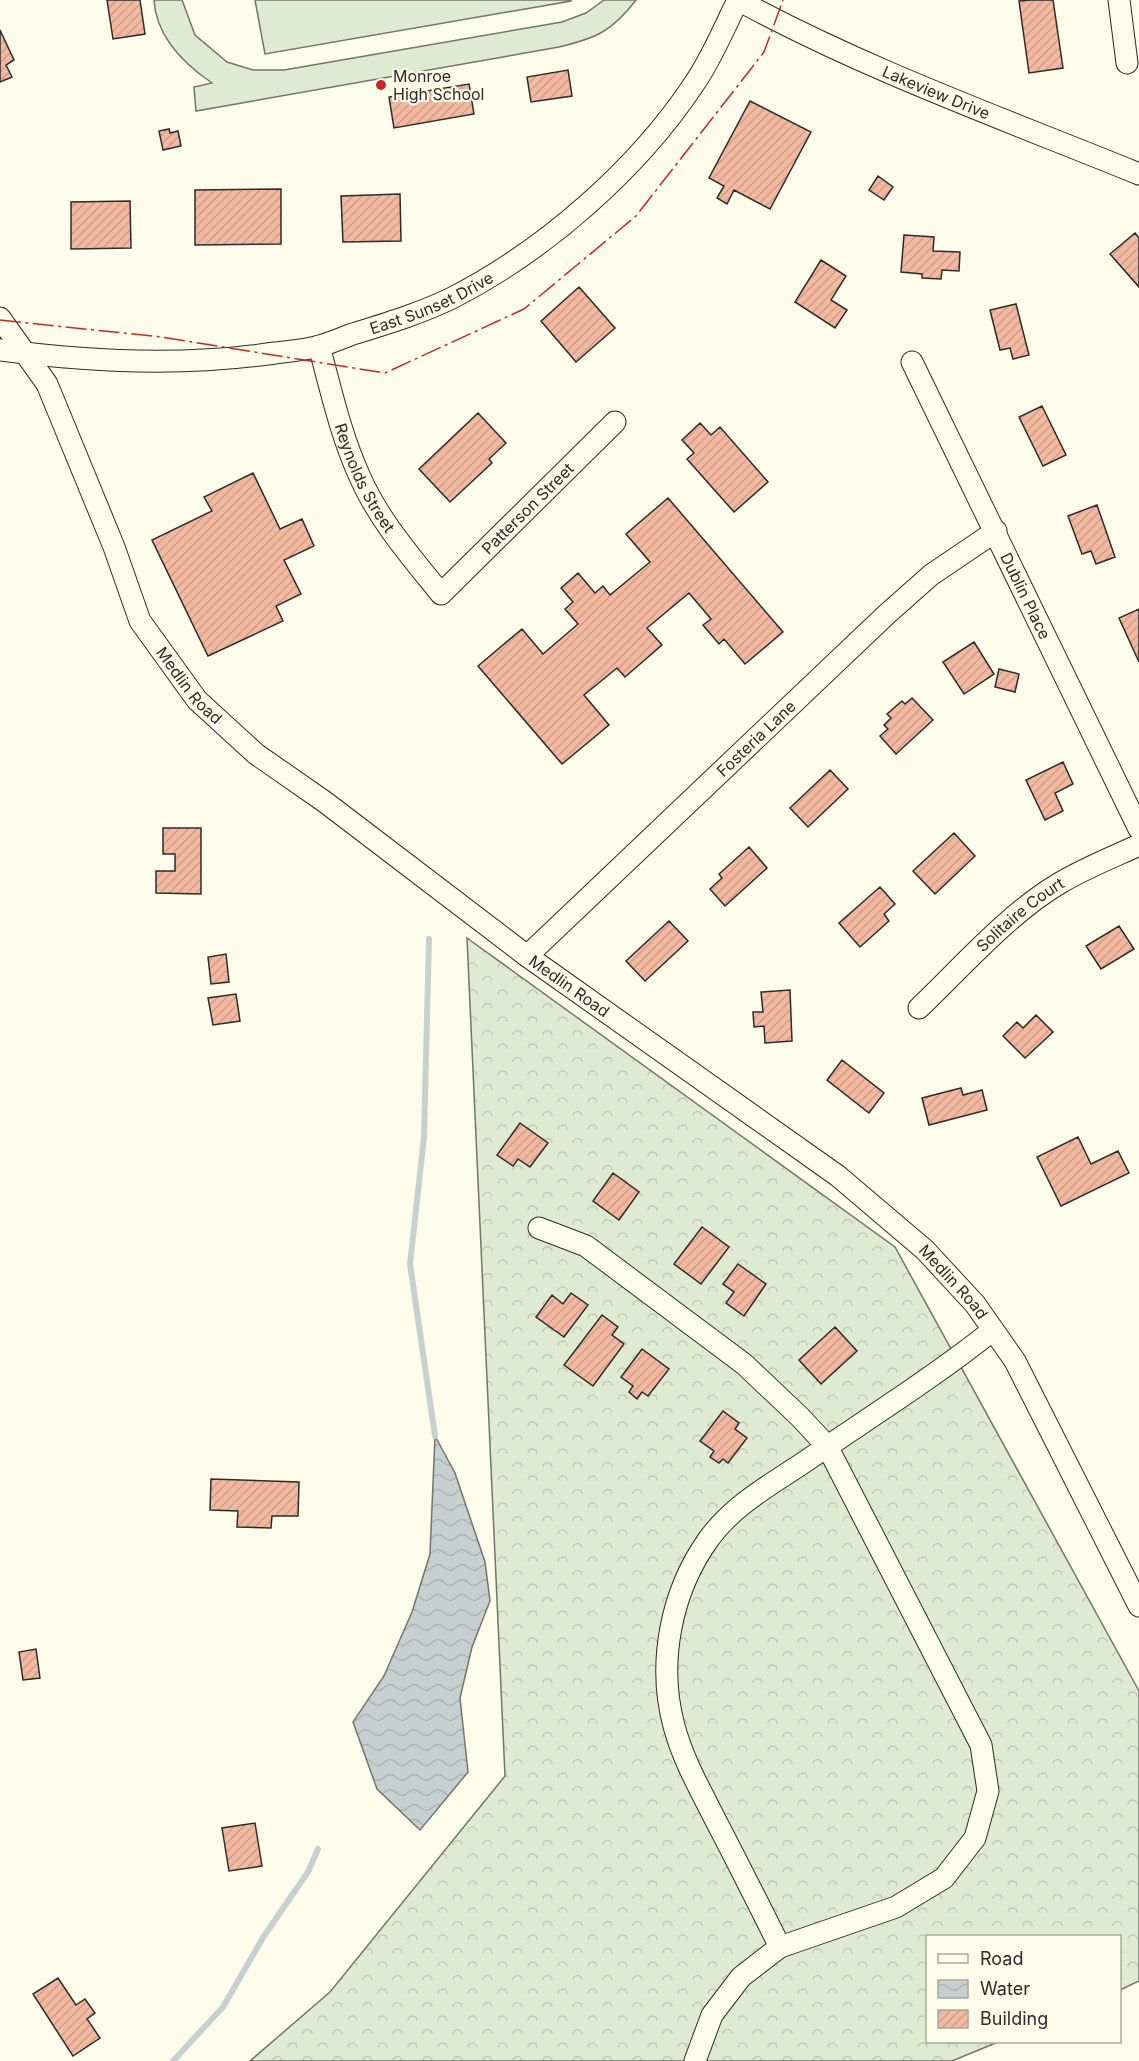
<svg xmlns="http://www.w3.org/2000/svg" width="1139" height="2061" font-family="Inter,sans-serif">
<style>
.forest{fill:url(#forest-crowns);stroke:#74746e;stroke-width:1.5}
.pitch{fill:#deebd1;stroke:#74746e;stroke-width:1.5}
.water{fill:url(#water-waves);stroke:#74746e;stroke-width:1.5}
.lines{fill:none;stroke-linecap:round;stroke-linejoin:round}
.stream{stroke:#c7d0d0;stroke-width:6}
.building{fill:url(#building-hatch);stroke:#2b2b2b;stroke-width:1.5}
.minor-casing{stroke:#2b2b2b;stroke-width:23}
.minor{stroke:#fdfbea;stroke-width:21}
.power{stroke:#c62828;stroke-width:1.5;stroke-dasharray:21 4.5 3 4.5;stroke-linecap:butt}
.poi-dot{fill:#c62828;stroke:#fdfbea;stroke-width:2}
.labels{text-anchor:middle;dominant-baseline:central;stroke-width:4.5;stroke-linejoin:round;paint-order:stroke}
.poi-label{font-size:16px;fill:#2b2b2b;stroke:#fdfbea;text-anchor:start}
.street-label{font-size:16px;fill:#2b2b2b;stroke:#fdfbea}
</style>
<defs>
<pattern id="forest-crowns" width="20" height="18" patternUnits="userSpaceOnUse" patternTransform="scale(1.5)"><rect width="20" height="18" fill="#deebd1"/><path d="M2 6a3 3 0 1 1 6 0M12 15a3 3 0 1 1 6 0" fill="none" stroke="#bfcab4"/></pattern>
<pattern id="water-waves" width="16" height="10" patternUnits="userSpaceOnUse" patternTransform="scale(1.5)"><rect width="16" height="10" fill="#c7d0d0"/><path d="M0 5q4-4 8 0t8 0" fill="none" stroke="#abb3b3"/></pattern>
<pattern id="building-hatch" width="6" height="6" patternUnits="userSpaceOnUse" patternTransform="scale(1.5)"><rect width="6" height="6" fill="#f2b8a0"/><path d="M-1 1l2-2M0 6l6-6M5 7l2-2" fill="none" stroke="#d09e8a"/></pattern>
</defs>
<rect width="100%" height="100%" fill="#fdfbea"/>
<path class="forest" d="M 467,938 L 895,1247 L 1139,1691 L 1139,1981 L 1120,1990 L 1120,1936 L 928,1936 L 928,2042 L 998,2042 L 952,2061 L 250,2061 L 330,1992 L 505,1776 Z"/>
<path class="pitch" d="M 154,0 L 182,0 L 195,35 L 227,62 L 253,70 L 284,70 L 562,22 L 586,13 L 604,0 L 636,0 C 612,31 597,38 559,47 L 196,111 L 194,87 L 212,83 C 184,64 156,36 154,0 Z
M 255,0 L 571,0 L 571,1 L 265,54 Z"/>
<path class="water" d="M 435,1436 L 455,1473 L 485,1562 L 490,1601 L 472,1647 L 460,1698 L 468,1772 L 420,1830 L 377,1789 L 353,1722 L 384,1676 L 412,1612 L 430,1554 Z"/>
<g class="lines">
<path class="stream" d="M 429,939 L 424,1137 L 410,1264 L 435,1436
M 173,2061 L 223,2007 L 264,1936 L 308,1872 L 318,1849"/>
</g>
<path class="building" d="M 107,0 L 140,0 L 145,34 L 113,39 Z
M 1031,0 L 1053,0 L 1063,68 L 1029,73 L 1019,1 Z
M 0,30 L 14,60 L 6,65 L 12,77 L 0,82 Z
M 568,70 L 572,96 L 531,102 L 527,77 Z
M 469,84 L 474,114 L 394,128 L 389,97 Z
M 750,101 L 811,132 L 770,209 L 734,190 L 727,204 L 717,198 L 724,186 L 709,178 Z
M 169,129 L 170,133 L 178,131 L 181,146 L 163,150 L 159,131 Z
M 878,176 L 893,187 L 884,200 L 869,190 Z
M 281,189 L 281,244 L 195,245 L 195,190 Z
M 400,194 L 401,241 L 343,242 L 341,196 Z
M 130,201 L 131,248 L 71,249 L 71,202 Z
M 1135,233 L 1139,238 L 1139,287 L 1110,254 Z
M 904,235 L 934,237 L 933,251 L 960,252 L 959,271 L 942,270 L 941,279 L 922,278 L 922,274 L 901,272 Z
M 821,260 L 846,276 L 831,300 L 847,310 L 835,328 L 795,302 Z
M 579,287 L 615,328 L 576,362 L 541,321 Z
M 1016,304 L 1029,355 L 1013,359 L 1010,348 L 1000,350 L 990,310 Z
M 1042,406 L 1066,455 L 1043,466 L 1019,417 Z
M 478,413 L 506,443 L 489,459 L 492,463 L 450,502 L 419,469 Z
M 700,423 L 711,435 L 720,427 L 768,482 L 734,512 L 687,459 L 694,453 L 682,440 Z
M 253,473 L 280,529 L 302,519 L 314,546 L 284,560 L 301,594 L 276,606 L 283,621 L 208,656 L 152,540 L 212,511 L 204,497 Z
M 668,498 L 783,632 L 745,664 L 724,639 L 719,644 L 703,625 L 711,619 L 689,593 L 647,628 L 662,645 L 625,677 L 617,668 L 584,695 L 609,725 L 562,764 L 478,666 L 522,629 L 543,654 L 578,624 L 565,609 L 573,602 L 561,588 L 578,573 L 595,593 L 603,586 L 610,595 L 650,562 L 626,534 Z
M 1097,505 L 1115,557 L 1096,564 L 1091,551 L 1082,554 L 1068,516 Z
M 1139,609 L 1139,662 L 1119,618 Z
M 974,642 L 994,674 L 964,694 L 943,662 Z
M 999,669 L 1019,674 L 1015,692 L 995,687 Z
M 912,698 L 933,720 L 896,754 L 880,736 L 888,729 L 884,725 L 891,718 L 887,714 L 902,701 L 905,704 Z
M 1063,762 L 1073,784 L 1055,793 L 1063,811 L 1045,820 L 1026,780 Z
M 830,770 L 848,789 L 808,827 L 790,808 Z
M 163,828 L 201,828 L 201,894 L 156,893 L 156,871 L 175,871 L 175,854 L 163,854 Z
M 954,833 L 975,856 L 935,894 L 913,871 Z
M 749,847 L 767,868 L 725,906 L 710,889 L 722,878 L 719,874 Z
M 880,887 L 895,904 L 884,914 L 889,921 L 860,947 L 839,923 Z
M 669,921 L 688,941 L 645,981 L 626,961 Z
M 1119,926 L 1134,949 L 1101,969 L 1086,946 Z
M 226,954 L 229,982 L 211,984 L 208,957 Z
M 790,990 L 792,1041 L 765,1043 L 764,1026 L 754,1027 L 753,1012 L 763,1012 L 761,992 Z
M 236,994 L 240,1021 L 213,1025 L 208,998 Z
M 1036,1015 L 1053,1032 L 1025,1058 L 1003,1036 L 1017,1022 L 1023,1028 Z
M 842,1060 L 884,1093 L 869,1113 L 827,1080 Z
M 961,1088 L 963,1095 L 982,1090 L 987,1110 L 929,1125 L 922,1098 Z
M 520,1123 L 548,1143 L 530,1167 L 518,1159 L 513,1166 L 497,1155 Z
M 1078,1137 L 1091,1164 L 1118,1151 L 1129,1173 L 1061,1206 L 1037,1157 Z
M 613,1173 L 639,1192 L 619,1220 L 593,1201 Z
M 702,1227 L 729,1247 L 701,1284 L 674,1264 Z
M 738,1264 L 766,1284 L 744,1316 L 726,1303 L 734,1292 L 723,1284 Z
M 571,1293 L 588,1305 L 564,1337 L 536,1317 L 552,1295 L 563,1304 Z
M 602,1315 L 618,1327 L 612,1335 L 624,1344 L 593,1386 L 564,1365 Z
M 835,1327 L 857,1351 L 821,1384 L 799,1360 Z
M 642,1349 L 669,1369 L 648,1396 L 642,1392 L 637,1399 L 629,1392 L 633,1386 L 621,1377 Z
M 723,1411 L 739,1423 L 735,1429 L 747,1438 L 728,1463 L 723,1459 L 719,1463 L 710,1457 L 714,1451 L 700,1441 Z
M 211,1479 L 299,1482 L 298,1516 L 272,1516 L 271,1528 L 237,1527 L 238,1511 L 210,1510 Z
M 36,1649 L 40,1678 L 23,1680 L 19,1652 Z
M 255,1823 L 262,1866 L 229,1871 L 222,1828 Z
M 58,1978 L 76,2005 L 85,1999 L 95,2013 L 87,2019 L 100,2038 L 73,2056 L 33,1994 Z"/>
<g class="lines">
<g class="minor-casing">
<g id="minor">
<path d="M 1119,0 L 1127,63"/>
<path id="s1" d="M 0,318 L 47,384 L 114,547 L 140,621 L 197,700 L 256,754 L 325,802 L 527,956 L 838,1176 L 925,1250 L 975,1304 L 1015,1361 L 1139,1606"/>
<path id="s2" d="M 319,346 C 331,390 341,436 360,477 C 378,519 412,558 441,594 L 615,422"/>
<path id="s3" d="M 0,350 C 89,362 187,366 275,353 C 290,351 306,350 320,346 C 330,343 340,339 350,335 C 385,324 419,314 452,298 C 544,251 637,170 694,84 C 712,58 724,28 738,0 C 867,70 1004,119 1139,174"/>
<path id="s4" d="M 912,362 L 1139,829"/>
<path id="s5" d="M 527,956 L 887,614 L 931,575 L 996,531"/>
<path id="s6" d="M 919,1008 C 962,967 1009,913 1060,883 C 1085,868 1113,857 1139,845"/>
<path d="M 539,1228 L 586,1246 L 744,1364 L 800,1417 L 827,1446 L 981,1745 L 988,1791 L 975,1838 L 944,1878 L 896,1907 L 780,1947 C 759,1905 738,1863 716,1821 C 701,1791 683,1760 674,1726 C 657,1663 671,1592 708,1540 C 732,1506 770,1485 803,1463 C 867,1419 933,1378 993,1330"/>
<path d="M 695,2061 L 712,2015 L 741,1977 L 780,1947"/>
</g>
</g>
<use href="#minor" class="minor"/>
<path class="power" d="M 0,320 L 161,337 L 385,373 L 524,309 L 636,216 L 764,52 L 783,0"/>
</g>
<circle class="poi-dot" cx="381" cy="85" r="6"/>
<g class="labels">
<g class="poi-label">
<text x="393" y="76">Monroe<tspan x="393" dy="18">High School</tspan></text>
</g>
<g class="street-label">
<text stroke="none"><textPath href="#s3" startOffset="1102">Lakeview Drive</textPath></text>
<text stroke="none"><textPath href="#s3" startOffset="441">East Sunset Drive</textPath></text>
<text stroke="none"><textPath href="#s2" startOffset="140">Reynolds Street</textPath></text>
<text stroke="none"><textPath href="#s2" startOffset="402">Patterson Street</textPath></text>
<text stroke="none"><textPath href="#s4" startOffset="260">Dublin Place</textPath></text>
<text stroke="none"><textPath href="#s1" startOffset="417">Medlin Road</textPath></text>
<text stroke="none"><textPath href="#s5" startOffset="316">Fosteria Lane</textPath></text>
<text stroke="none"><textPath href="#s6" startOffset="138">Solitaire Court</textPath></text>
<text stroke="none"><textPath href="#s1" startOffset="903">Medlin Road</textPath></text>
<text stroke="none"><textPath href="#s1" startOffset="1389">Medlin Road</textPath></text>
</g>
</g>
<rect x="926" y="1935" width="195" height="108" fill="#fdfbea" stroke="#a9a89e" stroke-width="1.5"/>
<rect x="938" y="1954" width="30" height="9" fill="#fdfbea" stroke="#a9a89e" stroke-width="1.5"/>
<text x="980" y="1965" font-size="18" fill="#2b2b2b">Road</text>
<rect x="938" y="1980" width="30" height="18" fill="url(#water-waves)" stroke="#a9a89e" stroke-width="1.5"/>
<text x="980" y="1995" font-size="18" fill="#2b2b2b">Water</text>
<rect x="938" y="2010" width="30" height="18" fill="url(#building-hatch)" stroke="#a9a89e" stroke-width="1.5"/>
<text x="980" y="2025" font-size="18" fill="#2b2b2b">Building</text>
</svg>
